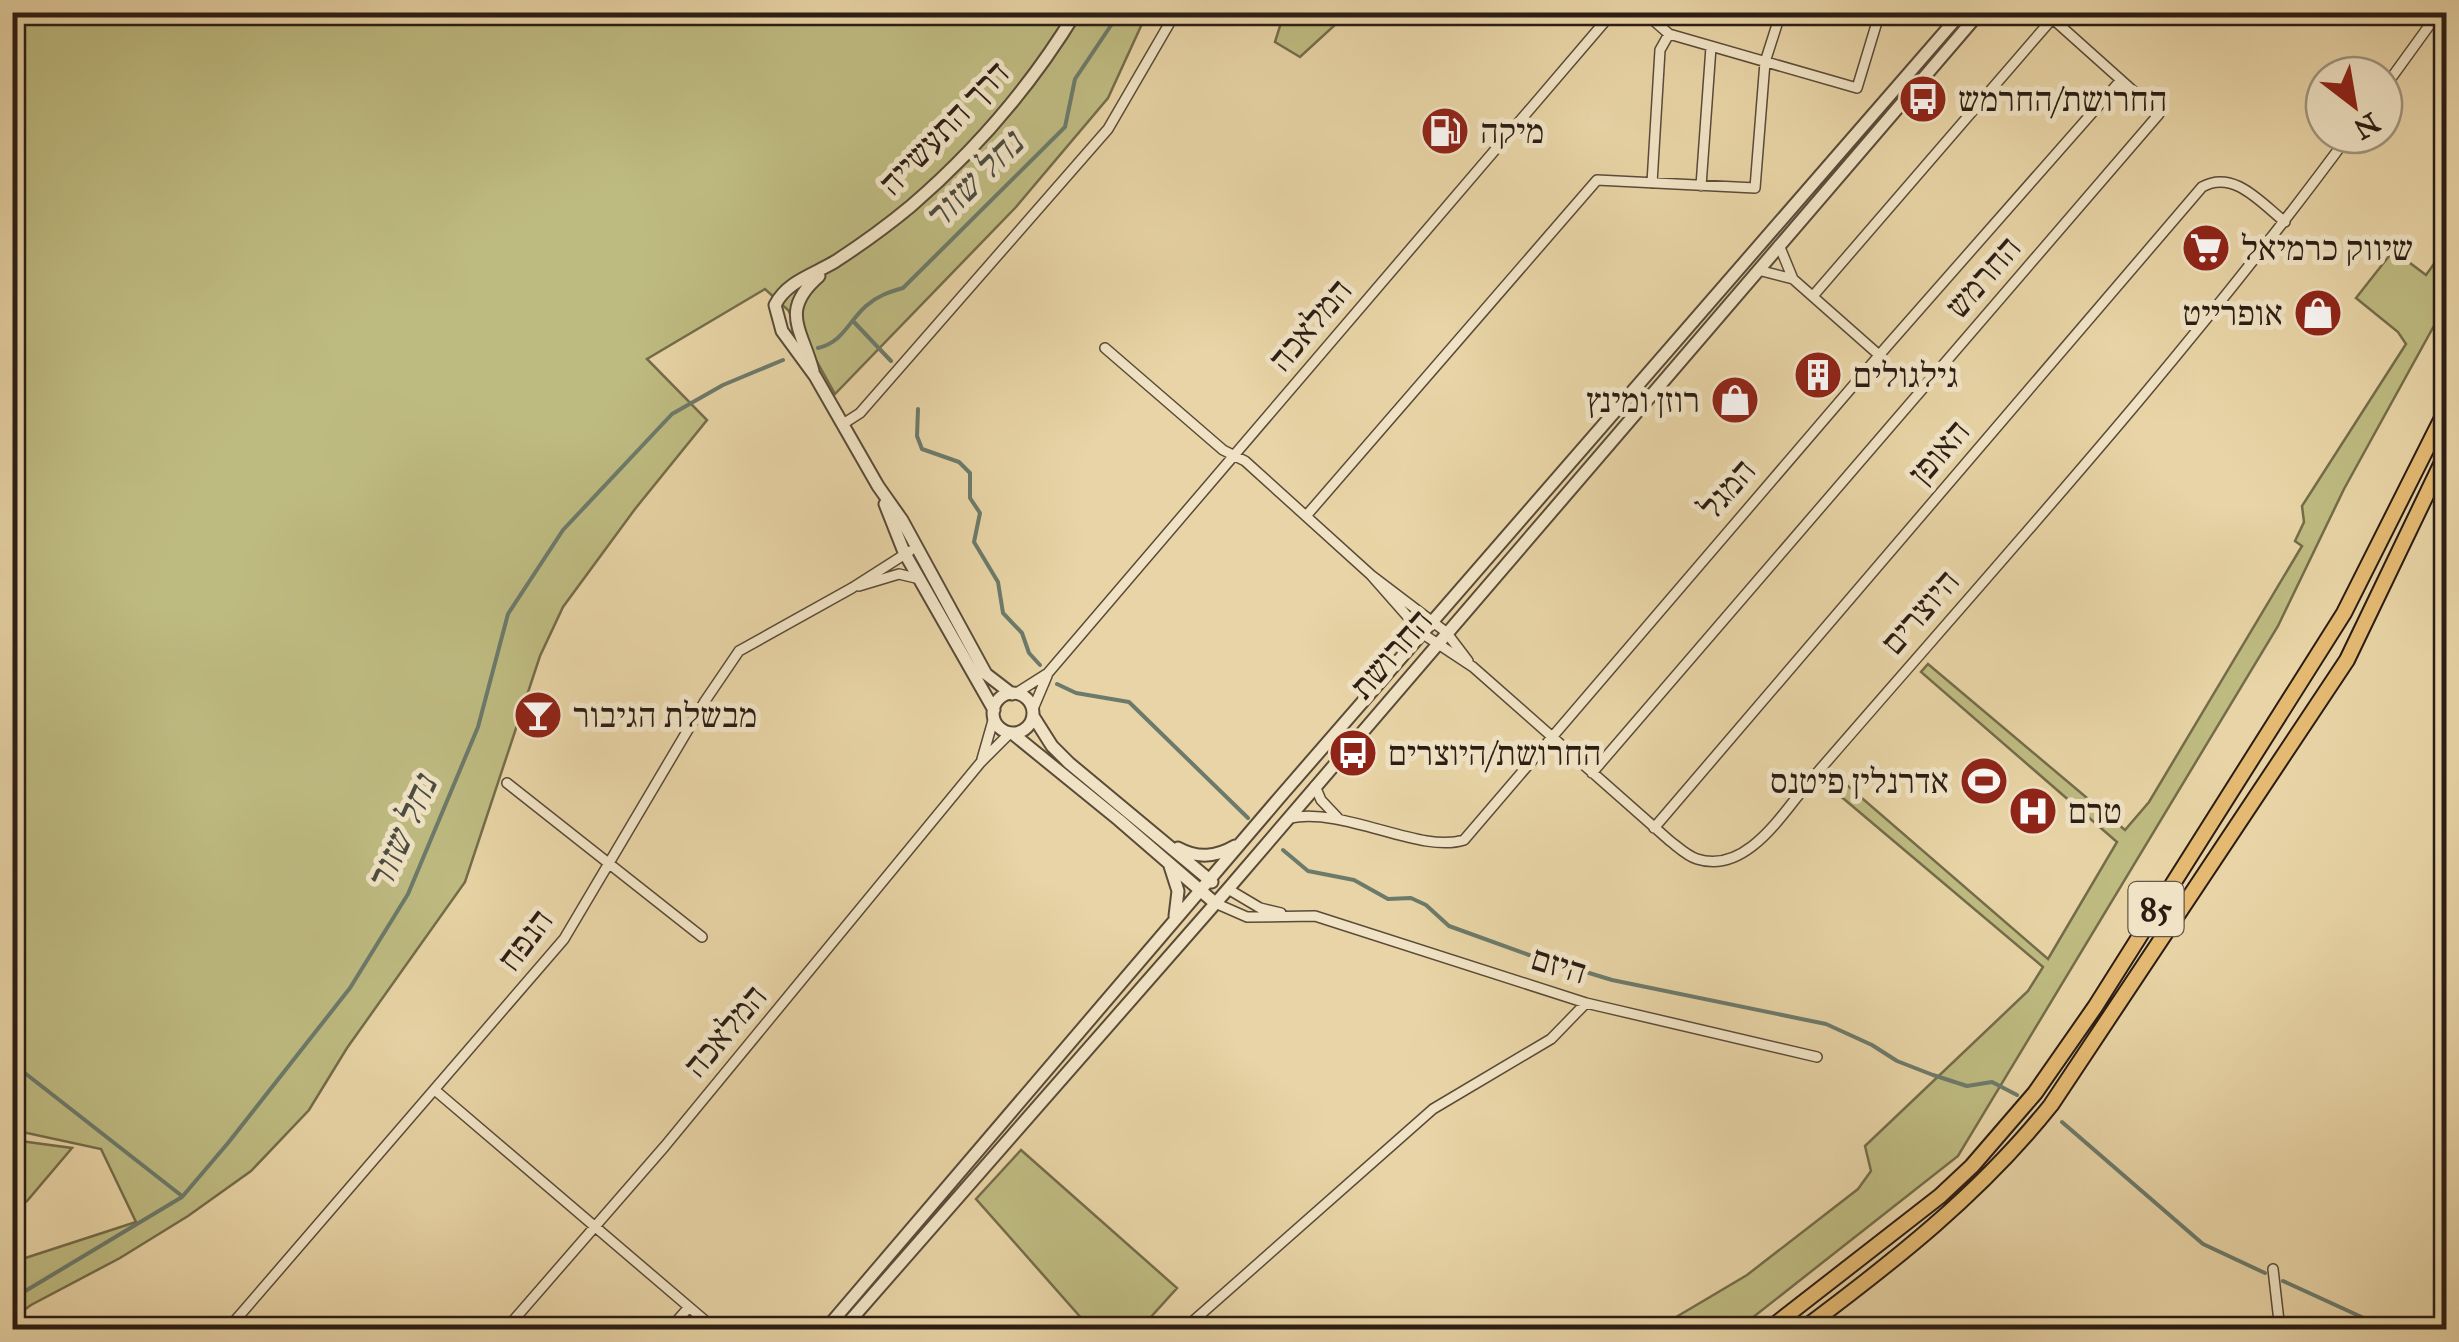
<svg xmlns="http://www.w3.org/2000/svg" width="2459" height="1342" font-family="'IM FELL Great Primer','Frank Ruhl Libre',serif">
<style>
.green{fill:#bebb81;stroke:#746c4a;stroke-width:2.5}
.lines{fill:none;stroke-linecap:round;stroke-linejoin:round}
.stream{stroke:#6c7a6b;stroke-width:4}
.minor-casing{stroke:#5a4b38;stroke-width:12}
.tertiary-casing{stroke:#5a4b38;stroke-width:15}
.trunk-casing{stroke:#2b1d14;stroke-width:18}
.minor{stroke:#f0e3c5;stroke-width:9}
.tertiary{stroke:#f0e3c5;stroke-width:11}
.trunk{stroke:#e4ba73;stroke-width:14}
.labels{text-anchor:middle;dominant-baseline:central;stroke-width:10;stroke-linejoin:round;paint-order:stroke}
.shield{fill:#f0e3c5;stroke:#665849;stroke-width:2.5}
.shield-label{font-size:32px;font-weight:bold;fill:#2b1d14}
.poi-label{font-size:35px;fill:#2b1d14;stroke:#f0e3c5;text-anchor:start}
.street-label{font-size:35px;fill:#2b1d14;stroke:#f0e3c5}
.water-label{font-size:38px;font-style:italic;fill:#4b4c40;stroke:#f0e3c5}
</style>
<rect width="100%" height="100%" fill="#e8d4a6"/>
<filter id="stains"><feTurbulence type="fractalNoise" baseFrequency=".002" numOctaves="4"/><feColorMatrix values="0 0 0 0 .2 0 0 0 0 .09 0 0 0 0 .02 0 0 0 .5 -.17"/></filter>
<radialGradient id="worn" r=".72"><stop offset=".6" stop-color="#630" stop-opacity="0"/><stop offset="1" stop-color="#630" stop-opacity=".3"/></radialGradient>
<path class="green" d="M 13,13 L 1147,13 L 1108,98 L 1016,207 L 835,394 L 788,310 L 765,289 L 647,359 L 707,420 L 635,509 L 563,607 L 540,656 L 465,882 L 347,1048 L 309,1110 L 251,1171 L 188,1216 L 120,1258 L 31,1305 L 13,1318 L 13,1262 L 136,1222 L 101,1149 L 13,1130 Z
M 1284,13 L 1284,12 L 1348,13 L 1300,57 L 1275,42 Z
M 2446,247 L 2446,304 L 2344,489 L 2278,626 L 1958,1156 L 1738,1329 L 1656,1329 L 1747,1275 L 1858,1189 L 1871,1171 L 1865,1146 L 2028,991 L 2043,967 L 1825,783 L 1833,773 L 2048,959 L 2117,842 L 1921,672 L 1928,664 L 2125,830 L 2149,802 L 2302,546 L 2295,541 L 2304,522 L 2302,506 L 2406,344 L 2398,332 L 2356,298 L 2389,256 L 2398,254 L 2426,275 Z
M 13,1140 L 72,1148 L 27,1201 L 13,1209 Z
M 1021,1150 L 1177,1288 L 1140,1329 L 1091,1329 L 976,1199 Z"/>
<g class="lines">
<path class="stream" d="M 853,321 L 891,361
M 818,348 C 843,342 848,322 866,306 C 877,296 889,292 903,288 L 1065,127 L 1075,79 L 1120,12
M 918,409 L 917,436 L 922,449 L 959,462 L 970,473 L 970,498 L 980,513 L 974,542 L 998,582 L 1003,613 L 1022,633 L 1029,653 L 1040,665
M 1057,684 L 1076,693 L 1129,702 L 1248,818
M 1283,850 L 1308,871 L 1354,880 L 1388,899 L 1411,898 L 1426,905 L 1449,926 L 1529,955 L 1547,955 L 1576,969 L 1612,980 L 1826,1024 L 1872,1045 L 1897,1061 L 1933,1075 L 1967,1086 L 1992,1082 L 2017,1095
M 12,1063 L 182,1196
M 2062,1122 L 2203,1244 L 2265,1273
M 2283,1281 L 2390,1330
M 12,1299 L 182,1197 L 228,1143 L 350,988 L 408,894 L 478,727 L 508,614 L 563,530 L 672,414 L 723,385 L 783,360"/>
<g class="minor-casing">
<path id="minor" d="M 1644,12 L 1669,34 L 1857,88 L 1880,12
M 2384,88 L 2439,12
M 1652,183 L 1660,50 L 1669,34
M 1701,186 L 1711,47
M 1779,245 L 1793,279 L 1879,355
M 1758,270 L 1793,279
M 1813,296 L 2052,19
M 1105,348 L 1223,450 L 1245,461 L 1371,575 L 1446,632 L 1468,661
M 843,424 L 860,413 L 1108,129 L 1176,12
M 1306,516 L 1597,180 L 1755,188 L 1765,62 L 1781,12
M 1371,575 L 1423,634 L 1473,667 L 1670,841 C 1678,847 1687,856 1697,859 C 1747,875 1783,812 1810,781 C 1993,569 2183,361 2349,135
M 859,586 L 899,574 L 920,579
M 1015,694 L 1048,673 L 1613,12
M 1033,709 L 1047,676
M 982,759 L 994,717
M 1592,773 L 2159,114 L 2045,12
M 507,783 L 702,937
M 1315,786 L 1321,800 L 1338,818
M 1290,818 C 1346,807 1420,854 1464,840 L 1888,345 L 2121,80
M 1654,828 L 2202,187 C 2234,169 2261,203 2285,222
M 1228,889 L 1260,908 L 1281,913
M 1215,903 L 1247,917 L 1315,916 L 1586,1003 L 1817,1057
M 436,1091 L 716,1330
M 2273,1269 L 2280,1330
M 855,1315 L 868,1330
M 227,1330 L 564,939 L 705,701 L 739,651 L 852,588 L 910,551
M 505,1330 L 665,1146 L 981,762 L 1010,733
M 669,1330 L 689,1307
M 1183,1330 L 1433,1109 L 1551,1039 L 1586,1003"/>
</g>
<g class="tertiary-casing">
<path id="tertiary" d="M 813,371 C 802,329 779,311 819,276
M 885,504 L 904,552 L 994,710
M993 713a20 20 0 1 1 40 0a20 20 0 1 1-40 0Z
M 1012,694 L 986,674 L 902,520 L 878,486 L 815,376 L 782,331 L 775,305 C 787,281 815,274 836,261 C 862,244 887,226 911,206 C 976,150 1031,86 1076,12
M 1033,716 L 1052,746 L 1069,763 L 1212,882
M 1012,733 L 1119,820 L 1215,903
M 1178,848 C 1198,859 1216,857 1235,846
M 1170,866 L 1178,891 L 1175,916
M 825,1330 L 1280,797 L 1962,12
M 842,1330 L 1228,889 L 1980,12"/>
</g>
<g class="trunk-casing">
<path id="trunk" d="M 1768,1330 L 1940,1196 L 1972,1166 L 2035,1093 L 2095,1007 L 2344,613 L 2446,410
M 1802,1330 C 1893,1262 1980,1194 2051,1105 L 2347,660 L 2446,454"/>
</g>
<use href="#minor" class="minor"/>
<use href="#tertiary" class="tertiary"/>
<use href="#trunk" class="trunk"/>
</g>
<defs>
<g id="bus-disc" transform="scale(2.5)"><circle r="9.5" fill="#8f2418" stroke="#f0e3c5"/><path d="M-5-6H5V4H4V6H2V4H-2V6H-4V4H-5ZM-3.5-4V0h7V-4ZM-3.5 1.2v1.5H-2V1.2ZM2 1.2v1.5H3.5V1.2Z" fill="#fff"/></g>
<g id="fuel-disc" transform="scale(2.5)"><circle r="9.5" fill="#8f2418" stroke="#f0e3c5"/><path d="M-5.5-6h7V0h2V4h1.3V-2.5L3-4.5l.8-.8L6-3V5H2.5V1h-1V6h-7ZM-4.2-4.7v3.2H.2V-4.7Z" fill="#fff"/></g>
<g id="supermarket-disc" transform="scale(2.5)"><circle r="9.5" fill="#8f2418" stroke="#f0e3c5"/><path d="M-6-5.5h2.5l.6 2H6L4.5 2H-2.5L-4.4-4H-6ZM-1.5 3.2a1.3 1.3 0 1 0 .1 0ZM3 3.2a1.3 1.3 0 1 0 .1 0Z" fill="#fff"/></g>
<g id="shop-disc" transform="scale(2.5)"><circle r="9.5" fill="#8f2418" stroke="#f0e3c5"/><path d="M-5-2.5h2.3a2.7 3.5 0 0 1 5.4 0H5L5.5 6h-11ZM-1.5-2.5h3a1.5 2.3 0 0 0-3 0Z" fill="#fff"/></g>
<g id="building-disc" transform="scale(2.5)"><circle r="9.5" fill="#8f2418" stroke="#f0e3c5"/><path d="M-4-6H4V6H1V3H-1V6H-4ZM-2.5-4.3h1.7v1.8h-1.7ZM.8-4.3h1.7v1.8H.8ZM-2.5-1h1.7V.8h-1.7ZM.8-1h1.7V.8H.8Z" fill="#fff"/></g>
<g id="bar-disc" transform="scale(2.5)"><circle r="9.5" fill="#8f2418" stroke="#f0e3c5"/><path d="M-6-5H6L.8 .8V4.5H3.5V6h-7V4.5H-.8V.8Z" fill="#fff"/></g>
<g id="stadium-disc" transform="scale(2.5)"><circle r="9.5" fill="#8f2418" stroke="#f0e3c5"/><path d="M0-5a6.5 5 0 1 0 0 10a6.5 5 0 1 0 0-10ZM-3.5-1.8h7v3.6h-7Z" fill="#fff"/></g>
<g id="hospital-disc" transform="scale(2.5)"><circle r="9.5" fill="#8f2418" stroke="#f0e3c5"/><path d="M-5-5h3v3.5h4V-5h3V5h-3V1.5h-4V5h-3Z" fill="#fff"/></g>
</defs>
<g fill-rule="evenodd">
<use href="#bus-disc" x="1923" y="99"/>
<use href="#fuel-disc" x="1445" y="131"/>
<use href="#supermarket-disc" x="2206" y="248"/>
<use href="#shop-disc" x="2318" y="313"/>
<use href="#building-disc" x="1818" y="375"/>
<use href="#shop-disc" x="1735" y="400"/>
<use href="#bar-disc" x="538" y="715"/>
<use href="#bus-disc" x="1353" y="753"/>
<use href="#stadium-disc" x="1984" y="781"/>
<use href="#hospital-disc" x="2033" y="811"/>
</g>
<g class="labels">
<rect class="shield" x="2128.5" y="882" width="55" height="54" rx="8"/>
<g class="shield-label">
<text x="2156" y="909">85</text>
</g>
<g class="poi-label">
<text x="1958" y="99">החרושת/החרמש</text>
<text x="1480" y="131">מיקה</text>
<text x="2241" y="248">שיווק כרמיאל</text>
<text x="2283" y="313" text-anchor="end">אופרייט</text>
<text x="1853" y="375">גילגולים</text>
<text x="1700" y="400" text-anchor="end">רוזן ומינץ</text>
<text x="573" y="715">מבשלת הגיבור</text>
<text x="1388" y="753">החרושת/היוצרים</text>
<text x="1949" y="781" text-anchor="end">אדרנלין פיטנס</text>
<text x="2068" y="811">טרם</text>
</g>
<g class="street-label">
<text transform="translate(944 128) rotate(-46)">דרך התעשייה</text>
<text transform="translate(1983 277) rotate(-49)">החרמש</text>
<text transform="translate(1310 325) rotate(-50)">המלאכה</text>
<text transform="translate(1939 452) rotate(-49)">האופן</text>
<text transform="translate(1727 489) rotate(-49)">המגל</text>
<text transform="translate(1920 612) rotate(-49)">היוצרים</text>
<text transform="translate(1391 654) rotate(-49)">החרושת</text>
<text transform="translate(525 940) rotate(-53)">הנפח</text>
<text transform="translate(1559 965) rotate(17)">היזם</text>
<text transform="translate(725 1031) rotate(-50)">המלאכה</text>
</g>
<g class="water-label">
<text transform="translate(973 180) rotate(-45)">נחל שזור</text>
<text transform="translate(401 833) rotate(-66)">נחל שזור</text>
</g>
</g>
<rect width="2459" height="1342" fill="none" stroke="#e8d4a6" stroke-width="50"/>
<rect x="15" y="15" width="2429" height="1312" fill="none" stroke="#2b1d14" stroke-width="5"/>
<rect x="25" y="25" width="2409" height="1292" fill="none" stroke="#2b1d14" stroke-width="2.5"/>
<g transform="translate(2354 105) rotate(149)"><circle r="48" fill="#f0e3c5" stroke="#a1947e" stroke-width="2.5"/>
<path d="M0-8L18 38L0 25L-18 38Z" fill="#8f2418"/>
<text y="-15" font-size="28" font-weight="bold" text-anchor="middle" fill="#2b1d14">N</text>
</g>
<rect width="100%" height="100%" filter="url(#stains)"/>
<rect width="100%" height="100%" fill="url(#worn)"/>
</svg>
